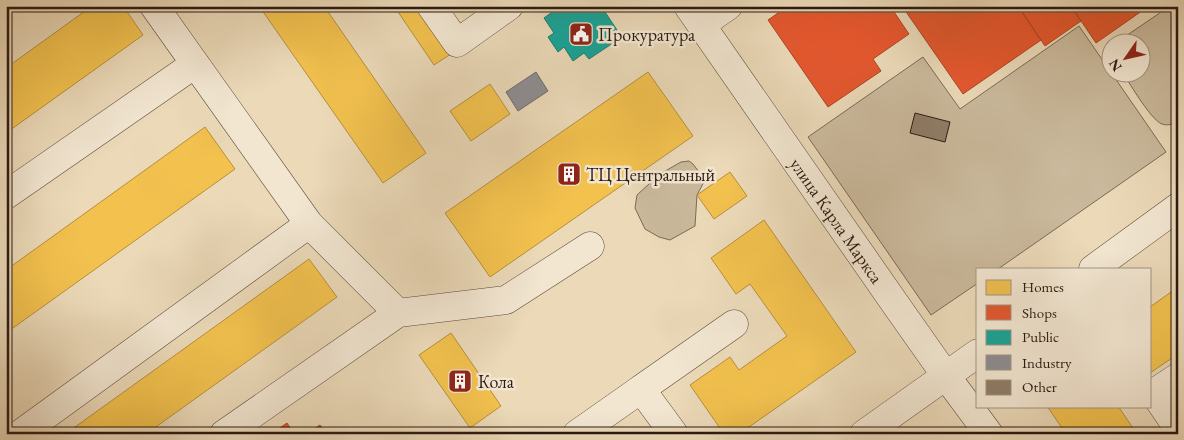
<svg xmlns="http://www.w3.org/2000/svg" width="1184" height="440" font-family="'EB Garamond',serif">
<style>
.green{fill:#cab99c;stroke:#7a6a56}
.homes{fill:#f2c14e;stroke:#b68f3c}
.shops{fill:#e4572e;stroke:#ac4525}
.public{fill:#17a398;stroke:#1d7a70}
.industry{fill:#8d8d92;stroke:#706a6b}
.building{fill:#8f7d68;stroke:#2b1a11}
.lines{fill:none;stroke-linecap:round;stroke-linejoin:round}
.minor-casing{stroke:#5b4a3b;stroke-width:29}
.minor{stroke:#f2e6d1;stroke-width:28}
.labels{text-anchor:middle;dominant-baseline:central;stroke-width:5;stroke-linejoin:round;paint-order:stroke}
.poi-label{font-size:18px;fill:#2b1a11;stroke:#f2e6d1;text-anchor:start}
.street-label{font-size:18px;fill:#2b1a11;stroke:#f2e6d1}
</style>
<rect width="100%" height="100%" fill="#ebd9b8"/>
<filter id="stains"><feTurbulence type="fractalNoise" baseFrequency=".004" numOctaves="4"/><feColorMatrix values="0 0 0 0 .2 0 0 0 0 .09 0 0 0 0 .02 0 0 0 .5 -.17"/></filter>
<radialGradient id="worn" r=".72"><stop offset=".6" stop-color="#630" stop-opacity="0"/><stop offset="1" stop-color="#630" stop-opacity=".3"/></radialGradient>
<path class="green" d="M 1170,6 L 1178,6 L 1178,122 C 1172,124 1168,126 1162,124 C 1151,120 1130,84 1123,73 L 1142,72 L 1142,42 L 1117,42 Z
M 1079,26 L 1166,152 L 998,269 L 978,269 L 978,283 L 931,315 L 808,137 L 923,57 L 960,109 Z
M 689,161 L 693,164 L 705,180 L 697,195 L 695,226 L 670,240 L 659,237 L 645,229 L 635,208 L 637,195 L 660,174 L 681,162 Z"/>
<path class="homes" d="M 92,6 L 123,6 L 143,35 L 6,133 L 6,68 Z
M 259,6 L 324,6 L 426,153 L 383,183 Z
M 394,6 L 422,6 L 454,52 L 434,65 Z
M 648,72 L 693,136 L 490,277 L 445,213 Z
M 490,84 L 510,114 L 471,141 L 450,111 Z
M 205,127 L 235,169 L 6,333 L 6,270 Z
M 730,172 L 747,196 L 714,219 L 697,195 Z
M 764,220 L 856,352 L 739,434 L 724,434 L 690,385 L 730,357 L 739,370 L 787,336 L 750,284 L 736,294 L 711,258 Z
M 309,259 L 337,297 L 146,434 L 79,434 L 75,427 Z
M 1178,287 L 1178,354 L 1150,373 L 1150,307 Z
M 451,333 L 501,406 L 470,428 L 419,355 Z
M 1047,406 L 1118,406 L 1137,434 L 1066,434 Z"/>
<path class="shops" d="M 788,6 L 890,6 L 909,34 L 873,59 L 881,71 L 828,107 L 768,20 Z
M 902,6 L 1018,6 L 1041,40 L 963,94 Z
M 1018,6 L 1071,6 L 1081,21 L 1045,46 Z
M 1071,6 L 1149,6 L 1096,43 Z
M 287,423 L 294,434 L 271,434 Z
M 320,425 L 326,434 L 307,434 Z"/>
<path class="public" d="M 552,6 L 601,6 L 617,30 L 608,36 L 613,43 L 589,59 L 584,53 L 573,61 L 564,47 L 558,52 L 548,37 L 554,33 L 544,18 L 555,10 Z"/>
<path class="industry" d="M 536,72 L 548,91 L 518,111 L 506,92 Z"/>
<path class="building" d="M 915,113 L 950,122 L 945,142 L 910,133 Z"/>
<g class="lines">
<g class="minor-casing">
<g id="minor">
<path d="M 154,6 L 309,224 L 398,313"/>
<path d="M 431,6 L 457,43 L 509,6"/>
<path id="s1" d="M 688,6 L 896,305 L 946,376 L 989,434"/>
<path d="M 701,25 L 728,6"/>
<path d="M 6,195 L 195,64"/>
<path d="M 1093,269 L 1178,207"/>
<path d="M 1178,377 L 1154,393 L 1178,428"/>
<path d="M 20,434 L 309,224"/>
<path d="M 224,434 L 398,313 L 506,300 L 590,246"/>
<path d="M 577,434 L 641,389"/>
<path d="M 674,434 L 641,389 L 734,324"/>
<path d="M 864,434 L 978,353"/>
</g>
</g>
<use href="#minor" class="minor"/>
</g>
<defs>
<g id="civic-square" transform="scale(1.25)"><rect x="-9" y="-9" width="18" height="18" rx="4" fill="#8f2418" stroke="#f2e6d1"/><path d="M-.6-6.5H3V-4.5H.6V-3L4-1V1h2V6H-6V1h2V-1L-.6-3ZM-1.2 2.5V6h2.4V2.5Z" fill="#fff"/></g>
<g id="building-square" transform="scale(1.25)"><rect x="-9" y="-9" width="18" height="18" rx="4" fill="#8f2418" stroke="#f2e6d1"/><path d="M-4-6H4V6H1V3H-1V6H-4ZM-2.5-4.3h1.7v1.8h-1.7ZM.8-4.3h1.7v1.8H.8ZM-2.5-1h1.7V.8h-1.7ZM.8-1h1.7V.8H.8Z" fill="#fff"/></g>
</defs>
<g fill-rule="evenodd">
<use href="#civic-square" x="581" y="34"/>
<use href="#building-square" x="569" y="174"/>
<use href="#building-square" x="460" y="381"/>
</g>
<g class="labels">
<g class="poi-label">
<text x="598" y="34">Прокуратура</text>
<text x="586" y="174">ТЦ Центральный</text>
<text x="478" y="381">Кола</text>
</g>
<g class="street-label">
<text stroke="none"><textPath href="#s1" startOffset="261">улица Карла Маркса</textPath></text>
</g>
</g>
<rect width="1184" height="440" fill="none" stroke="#ebd9b8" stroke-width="25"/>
<rect x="8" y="8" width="1169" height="425" fill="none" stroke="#2b1a11" stroke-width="2.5"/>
<rect x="12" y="12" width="1159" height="415" fill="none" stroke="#2b1a11"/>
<rect x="976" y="268" width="175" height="140" fill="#f2e6d1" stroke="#a29484"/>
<rect x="986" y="280" width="25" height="15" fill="#f2c14e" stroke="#a29484"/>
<text x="1022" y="292" font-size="15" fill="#2b1a11">Homes</text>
<rect x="986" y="305" width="25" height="15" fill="#e4572e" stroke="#a29484"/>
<text x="1022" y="318" font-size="15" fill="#2b1a11">Shops</text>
<rect x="986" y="330" width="25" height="15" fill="#17a398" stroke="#a29484"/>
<text x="1022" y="342" font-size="15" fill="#2b1a11">Public</text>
<rect x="986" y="355" width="25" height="15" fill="#8d8d92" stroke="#a29484"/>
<text x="1022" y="368" font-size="15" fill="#2b1a11">Industry</text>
<rect x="986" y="380" width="25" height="15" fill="#8f7d68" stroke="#a29484"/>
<text x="1022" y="392" font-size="15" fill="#2b1a11">Other</text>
<g transform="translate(1126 58) rotate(236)"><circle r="24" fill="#f2e6d1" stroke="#a29484"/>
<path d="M0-4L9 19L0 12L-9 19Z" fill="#8f2418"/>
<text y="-8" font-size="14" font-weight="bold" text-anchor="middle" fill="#2b1a11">N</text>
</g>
<rect width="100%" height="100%" filter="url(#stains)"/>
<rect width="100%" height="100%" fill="url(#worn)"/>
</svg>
